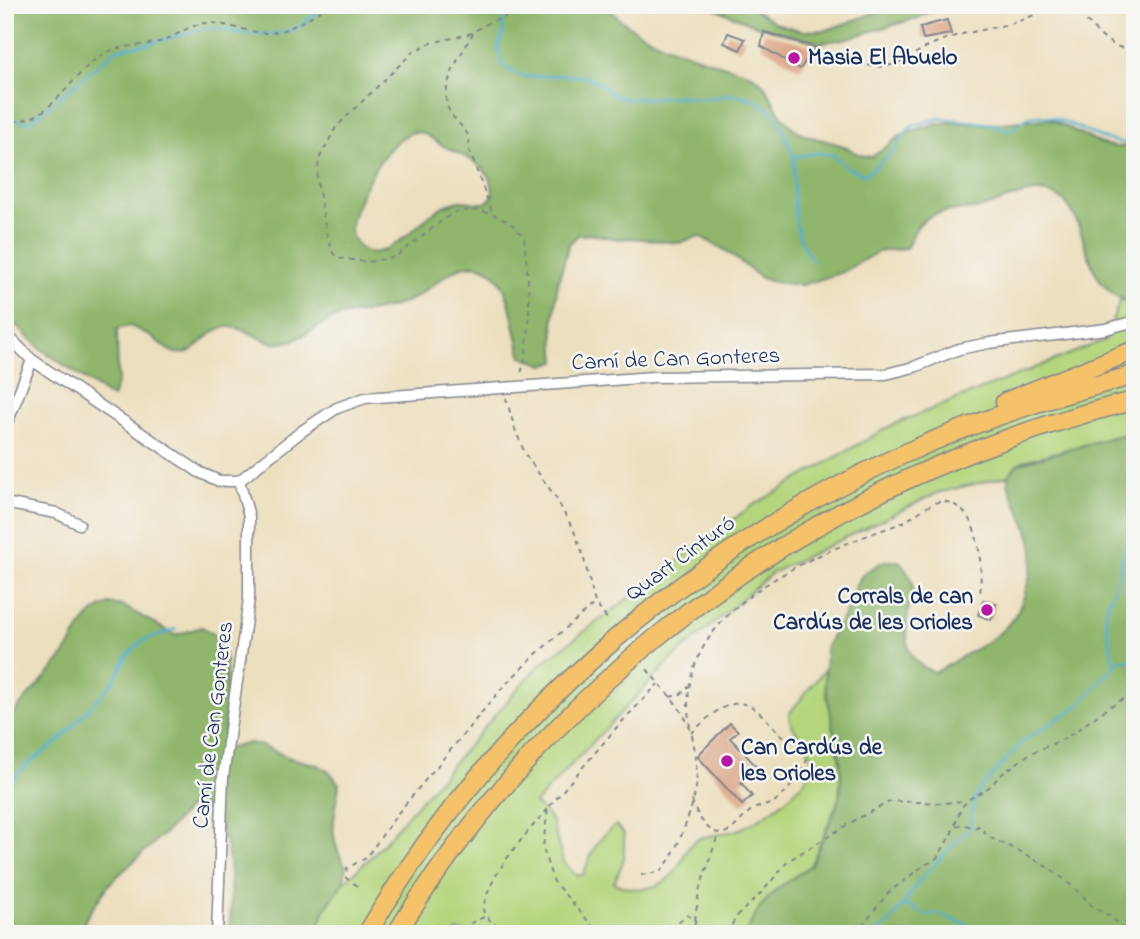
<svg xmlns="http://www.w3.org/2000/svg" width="1140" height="939" font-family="'Indie Flower',sans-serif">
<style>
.green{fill:#b4d57c;stroke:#68826d;stroke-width:2}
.forest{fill:#8fb66c;stroke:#557265;stroke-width:2;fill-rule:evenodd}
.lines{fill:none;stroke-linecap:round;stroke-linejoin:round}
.stream{stroke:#52b0d1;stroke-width:2.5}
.building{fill:#dba586}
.street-casing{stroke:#84878e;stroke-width:13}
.highway-casing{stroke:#84878e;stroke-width:21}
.path{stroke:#84878e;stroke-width:2;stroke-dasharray:5 5;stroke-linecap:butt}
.street{stroke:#fff;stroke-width:10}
.highway{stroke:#f3c26a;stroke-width:18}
.poi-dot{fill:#b5179e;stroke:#f6f6f2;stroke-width:2.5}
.labels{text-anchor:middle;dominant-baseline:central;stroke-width:5;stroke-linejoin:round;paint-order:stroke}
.poi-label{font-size:23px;font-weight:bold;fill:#1b2f5e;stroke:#f6f6f2;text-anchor:start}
.street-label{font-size:23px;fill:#1b2f5e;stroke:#f6f6f2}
</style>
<rect width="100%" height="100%" fill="#f6f6f2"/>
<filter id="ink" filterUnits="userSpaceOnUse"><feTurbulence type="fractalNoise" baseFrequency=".0143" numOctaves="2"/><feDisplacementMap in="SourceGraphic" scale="14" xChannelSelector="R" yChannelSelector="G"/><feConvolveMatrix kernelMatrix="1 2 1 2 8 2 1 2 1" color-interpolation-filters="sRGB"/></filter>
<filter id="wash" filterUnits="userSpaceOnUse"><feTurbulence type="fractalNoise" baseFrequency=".00686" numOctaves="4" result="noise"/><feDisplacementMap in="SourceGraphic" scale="28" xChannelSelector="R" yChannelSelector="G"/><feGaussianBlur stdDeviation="1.57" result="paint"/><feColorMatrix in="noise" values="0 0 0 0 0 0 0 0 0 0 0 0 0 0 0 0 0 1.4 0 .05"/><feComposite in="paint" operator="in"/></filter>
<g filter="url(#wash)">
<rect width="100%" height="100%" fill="#ecdfbe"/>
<path class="green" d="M 1120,300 L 1135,303 L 1135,431 L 1023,461 L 1017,464 L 1008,476 L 937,493 L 772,573 L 670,661 L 535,803 L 551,819 L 563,862 L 576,875 L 583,875 C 591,854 597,838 616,825 L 624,834 L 624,859 L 614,883 C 636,893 661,891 676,870 C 684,860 686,845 698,839 C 711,834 727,834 740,829 C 760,821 802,791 810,771 C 819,747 790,736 789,714 L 825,669 L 826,694 L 835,726 L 841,766 L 839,799 L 811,865 L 777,889 L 760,907 L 745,934 L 479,934 L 458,931 L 453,934 L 316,934 L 325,909 L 343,883 L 374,854 L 537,667 L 750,507 L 892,425 L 1105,340 Z"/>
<path class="forest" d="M 5,5 L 607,5 C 628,37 690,54 725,66 C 733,68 742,70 750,74 C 768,83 771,101 782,116 C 802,141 816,136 843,146 C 856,151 854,155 872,157 L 906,132 L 947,122 L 987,124 L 1050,119 L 1102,144 L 1115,147 L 1135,146 L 1135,303 C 1067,290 1100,190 1036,192 C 1019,193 1001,202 985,207 C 965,212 933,207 919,225 C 913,231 911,241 906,248 L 877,252 L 843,272 L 802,285 L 774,282 L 761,278 L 725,250 L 699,236 L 679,243 L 632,238 L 618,239 L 592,234 L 578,235 L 569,244 L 558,282 L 553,324 L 556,362 L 544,365 L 522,356 C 512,329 513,278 483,267 C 456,257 434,289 412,299 C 397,306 378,311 361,313 C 352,314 343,314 335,318 C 317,325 296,345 276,343 C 261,342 246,326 226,327 C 206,329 197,358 176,353 C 168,352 161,343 154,339 C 147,333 138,330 130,326 L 117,329 L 118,380 L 112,398 L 41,349 L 5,315 ZM 414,132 C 427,132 431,139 442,145 C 461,156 484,161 492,184 C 493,189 494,195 490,199 C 484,208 469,200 460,201 C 454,202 449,204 444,206 C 420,216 371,288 350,231 C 353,202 384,140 414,132 Z
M 706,5 L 752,5 L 754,9 L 776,23 L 802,31 L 827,30 L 897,5 L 943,5 L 918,18 L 844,39 L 819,43 L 755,25 Z
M 1135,431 L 1135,934 L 745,934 L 760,907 L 777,889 L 811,865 L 836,808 L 841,790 L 841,766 L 825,685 L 826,646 L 845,614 L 857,583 L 863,574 L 884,561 L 899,561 C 906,569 914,579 913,591 C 913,596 910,601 909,607 C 904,634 903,663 935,672 L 942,669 C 980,643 1015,638 1027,586 C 1031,571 1035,558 1032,543 C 1028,522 1014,504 1008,483 L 1008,476 L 1017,464 Z
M 110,604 L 123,606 L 175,635 L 202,627 L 214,634 L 222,645 L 226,662 L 227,704 L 223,750 L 249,743 L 263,746 L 290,758 L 318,765 L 330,772 L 339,784 C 335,819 326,835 346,867 L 343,883 L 325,909 L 316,934 L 230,934 C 230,894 238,832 202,805 L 188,808 L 170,828 L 110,883 L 87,916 L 79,934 L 5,934 L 5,719 L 14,713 C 29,694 46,678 61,659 C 78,637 81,614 110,604 Z"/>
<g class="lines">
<path class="stream" d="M 501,5 L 503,7 L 503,34 L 498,48 L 502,64 L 511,71 L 527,77 L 562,75 L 586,77 L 600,83 L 611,94 L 627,99 L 681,96 L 707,99 L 730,94 L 752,98 L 769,109 L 779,120 L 794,157 L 817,153 L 833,155 L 848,168 L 865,175 L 897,148 L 901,138 L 912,126 L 940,118 L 993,124 L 1009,131 C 1015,127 1022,121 1028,118 C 1058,107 1097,147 1135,143
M 5,114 L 15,120 L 30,122 L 117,49 L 152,43 L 203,29 L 217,28 L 247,34 L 273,34 L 294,30 L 328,5
M 794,157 C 795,192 788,234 814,261
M 1114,664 L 1106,622 L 1107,606 L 1116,583 L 1135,508
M 5,787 L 30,762 L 60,740 L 113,682 L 127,656 L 142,641 L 176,629
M 903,905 L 912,907 L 925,915 L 939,914 L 990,934
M 870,934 L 880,931 L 893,919 L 923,876 L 970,828 L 974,800 L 979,790 L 1022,742 L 1079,705 L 1120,660 L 1135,661"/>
</g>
<g id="blocks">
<path class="building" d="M 947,20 L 951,34 L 923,39 L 920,27 Z
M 764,32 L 815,47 L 800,69 L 761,46 Z
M 728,33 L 745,39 L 740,50 L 724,43 Z
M 983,600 L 996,604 L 991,620 L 978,615 Z
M 730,723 L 738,731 L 730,738 L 757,767 L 741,783 L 752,796 L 742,805 L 697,756 Z"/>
</g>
</g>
<g filter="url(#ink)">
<use href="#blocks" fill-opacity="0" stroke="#84878e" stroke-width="2"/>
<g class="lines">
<g class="street-casing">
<path id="street" d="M 5,333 L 32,360 L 199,472 L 219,481 L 239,481 L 302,431 L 337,408 L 365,398 L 653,377 L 886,374 L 914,367 L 959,349 L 989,343 L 1106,329 L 1135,321
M 5,428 L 32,360
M 5,503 L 56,513 L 79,524
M 217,934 L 223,777 L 249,599 L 249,516 L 239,481"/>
</g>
<g class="highway-casing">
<path id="highway" d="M 1005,402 L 1135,350
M 367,934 C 488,727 678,560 895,458 C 971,422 1052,396 1135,375
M 396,934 C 540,703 760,523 1018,435 C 1056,422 1095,409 1135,401"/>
</g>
<path class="path" d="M 510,5 L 505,17 L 490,22 L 469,34 L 431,43 L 414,51 L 344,119 L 335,129 L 319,159 L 317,180 L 327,235 L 333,253 L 338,258 L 368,262 L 395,257 L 452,213 C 475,205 513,216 524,239 C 529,285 534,332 520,377
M 1075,5 C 1091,28 1105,47 1135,51
M 473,33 C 462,54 442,80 447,105 C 451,122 475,131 468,147 L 493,215
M 868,65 C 894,73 914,51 938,42 C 977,26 1014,31 1051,5
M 5,115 L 13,121 C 59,120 74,62 115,49 C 130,45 147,46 162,41 C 177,36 190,24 207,23 C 220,22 248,32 265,33 C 291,33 309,15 333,5
M 506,398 L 515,429 L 525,454 L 556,498 L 574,531 L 583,555 L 595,603 L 608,620
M 670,697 L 681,694 L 689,686
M 690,727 C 670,609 811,555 899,524 C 913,519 932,498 947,502 C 982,511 982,567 980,595
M 691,733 C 702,724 713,711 727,706 C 761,692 770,739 801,745 L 808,754 C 807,768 786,794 774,802 C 768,806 759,806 753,809 C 744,815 738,826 729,831 C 710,841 696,814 692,800
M 548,809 C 526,833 486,878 483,911 L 493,924 L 504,926 L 532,925 L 600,932
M 956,826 L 963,824 L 974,828 L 978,826 L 991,838 L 1025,854 L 1057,873 L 1082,895 L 1094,908 L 1110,916 L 1130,934
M 641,875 L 660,872 C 676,857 692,810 696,788 C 698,773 695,738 688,724 C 679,703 660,686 646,668
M 357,886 L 346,878 L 347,868 L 366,858 L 398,813 L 502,688 L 535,655 L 595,603
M 695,920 L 699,891 L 718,835
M 442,928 C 457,936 470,921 485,917
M 613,934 L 600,932 L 595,929 L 554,882 L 548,866 L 543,847 L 548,808 L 617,727 L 658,684
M 663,934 L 687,915 L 695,920 L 694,934
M 727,934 L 736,917 L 764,890 L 788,861 L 855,820 L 891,801 L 943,803 L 965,801
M 856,934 L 888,893 L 919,869 L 937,858 L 951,835 L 961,808 L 969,799 L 988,788 L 1002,774 L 1029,754 L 1066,738 L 1109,707 L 1135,692"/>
<use href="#street" class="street"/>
<use href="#highway" class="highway"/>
</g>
</g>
<g class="poi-dot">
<circle cx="794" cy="58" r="7"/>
<circle cx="987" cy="610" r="7"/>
<circle cx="727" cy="761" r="7"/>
</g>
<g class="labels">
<g class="poi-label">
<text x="808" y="58">Masia El Abuelo</text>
<text x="973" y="597" text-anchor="end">Corrals de can<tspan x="973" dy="26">Cardús de les Orioles</tspan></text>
<text x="741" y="748">Can Cardús de<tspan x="741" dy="26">les Orioles</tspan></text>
</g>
<g class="street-label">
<text transform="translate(676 360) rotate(-2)">Camí de Can Gonteres</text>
<text transform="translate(681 559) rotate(-36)">Quart Cinturó</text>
<text transform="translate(214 725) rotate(-83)">Camí de Can Gonteres</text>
</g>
</g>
<rect width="1140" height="939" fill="none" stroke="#f6f6f2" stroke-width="28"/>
</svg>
